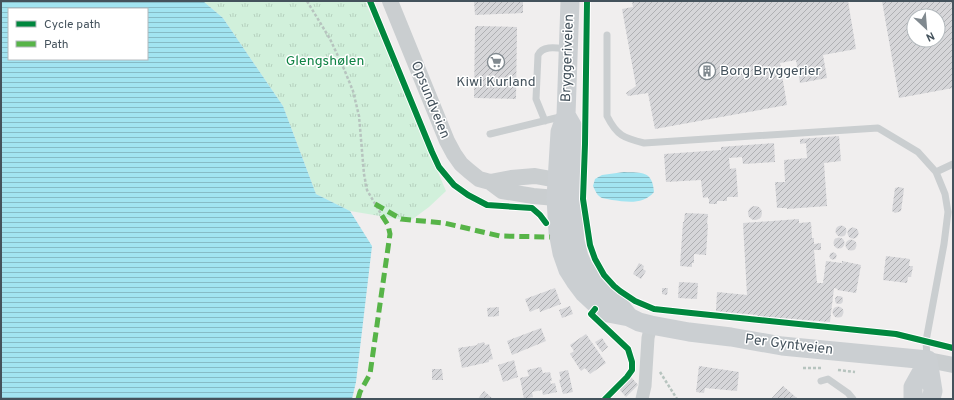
<svg xmlns="http://www.w3.org/2000/svg" width="954" height="400" font-family="Overpass,sans-serif">
<style>
.park{fill:url(#park-tufts)}
.water{fill:url(#water-rules);fill-rule:evenodd}
.building{fill:url(#building-hatch);fill-rule:evenodd}
.lines{fill:none;stroke-linecap:round;stroke-linejoin:round}
.path{stroke:#b7c4bf;stroke-width:2.5;stroke-dasharray:3 2;stroke-linecap:butt}
.service{stroke:#caced0;stroke-width:7}
.minor{stroke:#caced0;stroke-width:13}
.tertiary{stroke:#caced0;stroke-width:16}
.secondary{stroke:#cbcfd2;stroke-width:19}
.quiet{stroke:#57b448;stroke-width:5;stroke-dasharray:10 5;stroke-linecap:butt}
.cycleway-casing{stroke:#fff;stroke-width:8}
.cycleway{stroke:#00873e;stroke-width:6}
.labels{text-anchor:middle;dominant-baseline:central;stroke-width:3;stroke-linejoin:round;paint-order:stroke}
.street-label{font-size:14px;fill:#44525c;stroke:#fff}
.park-label{font-size:14px;fill:#108345;stroke:#fff}
.poi-label{font-size:14px;fill:#44525c;stroke:#fff;text-anchor:start}
</style>
<defs>
<pattern id="park-tufts" width="24" height="20" patternUnits="userSpaceOnUse"><rect width="24" height="20" fill="#d1f0db"/><path d="M3 7l-1-3M5 7V3M7 7l1-3M15 17l-1-3M17 17v-4M19 17l1-3" fill="none" stroke="#b5d0be"/></pattern>
<pattern id="water-rules" width="6" height="5" patternUnits="userSpaceOnUse"><rect width="6" height="5" fill="#a2e4f1"/><path d="M0 2.5h6" fill="none" stroke="#86bbc6"/></pattern>
<pattern id="building-hatch" width="6" height="6" patternUnits="userSpaceOnUse"><rect width="6" height="6" fill="#d6d6d9"/><path d="M-1 1l2-2M0 6l6-6M5 7l2-2" fill="none" stroke="#afb0b3"/></pattern>
</defs>
<rect width="100%" height="100%" fill="#f0eeee"/>
<path class="park" d="M 203,1 L 365,1 L 446,191 L 429,207 L 410,221 L 350,211 L 316,194 L 283,106 L 223,18 Z"/>
<path class="water" d="M 1,1 L 203,1 L 223,18 L 283,106 L 316,194 L 350,211 L 372,246 L 356,382 L 352,399 L 1,399 ZM 9,9 L 147,9 L 147,59 L 9,59 Z
M 624,172 C 642,173 652,170 654,192 C 643,205 627,202 612,200 C 609,199 605,199 602,198 C 597,196 595,190 593,186 L 595,179 L 602,175 Z"/>
<path class="building" d="M 474,1 L 523,1 L 523,13 L 475,15 Z
M 632,1 L 848,1 L 856,49 L 823,55 L 827,78 L 800,83 L 796,60 L 780,63 L 787,105 L 655,129 L 648,93 L 628,96 L 626,93 L 636,86 L 622,9 L 633,7 Z
M 882,1 L 953,1 L 953,88 L 899,98 ZM 914,16 L 938,16 L 938,40 L 914,40 Z
M 477,26 L 517,27 L 516,99 L 474,98 L 475,27 Z
M 839,136 L 841,161 L 824,163 L 827,206 L 787,209 L 787,208 L 777,208 L 775,182 L 785,182 L 784,160 L 807,158 L 806,143 L 800,144 L 800,139 Z
M 774,143 L 775,162 L 743,164 L 742,157 L 729,158 L 730,169 L 736,168 L 738,197 L 727,197 L 727,201 L 717,201 L 717,204 L 709,204 L 709,199 L 708,199 L 708,197 L 703,198 L 701,180 L 666,182 L 664,154 L 721,150 L 721,147 Z
M 899,187 L 903,188 L 904,189 L 901,211 L 895,213 L 892,211 L 895,188 Z
M748 213a7 7 0 1 1 14 0a7 7 0 1 1-14 0Z
M 685,213 L 708,214 L 707,224 L 708,224 L 706,255 L 694,254 L 694,263 L 692,263 L 692,267 L 680,266 L 683,222 L 684,222 Z
M 799,219 L 799,223 L 811,222 L 812,238 L 814,238 L 814,244 L 821,243 L 821,250 L 814,250 L 817,283 L 823,283 L 826,261 L 842,263 L 842,261 L 861,265 L 856,293 L 837,290 L 838,289 L 834,288 L 830,322 L 770,317 L 770,321 L 757,319 L 757,315 L 716,311 L 717,292 L 747,295 L 743,223 Z
M835.5 231a5.5 5.5 0 1 1 11 0a5.5 5.5 0 1 1-11 0Z
M847.5 233a5.5 5.5 0 1 1 11 0a5.5 5.5 0 1 1-11 0Z
M833.5 243a5.5 5.5 0 1 1 11 0a5.5 5.5 0 1 1-11 0Z
M845.5 245a5.5 5.5 0 1 1 11 0a5.5 5.5 0 1 1-11 0Z
M829.5 256a3.5 3.5 0 1 1 7 0a3.5 3.5 0 1 1-7 0Z
M 886,256 L 910,259 L 909,266 L 913,266 L 911,277 L 908,277 L 907,283 L 883,280 Z
M 639,263 L 644,266 L 643,269 L 646,271 L 641,279 L 633,274 Z
M 679,282 L 698,283 L 697,299 L 678,298 Z
M 555,288 L 561,304 L 540,312 L 539,308 L 530,312 L 525,299 Z
M 662,288 L 668,288 L 667,295 L 662,294 Z
M835 300a4 4 0 1 1 8 0a4 4 0 1 1-8 0Z
M 570,306 L 573,314 L 562,318 L 559,310 Z
M832.5 312a5.5 5.5 0 1 1 11 0a5.5 5.5 0 1 1-11 0Z
M 499,307 L 499,316 L 488,317 L 487,308 Z
M 541,328 L 546,341 L 512,355 L 507,341 Z
M 586,334 L 606,363 L 590,374 L 585,368 L 581,371 L 570,354 L 574,351 L 570,345 Z
M 602,338 L 608,347 L 602,352 L 595,342 Z
M 484,342 L 485,345 L 489,344 L 493,359 L 489,360 L 489,362 L 462,368 L 458,348 L 478,345 L 477,344 Z
M 514,360 L 518,377 L 503,382 L 498,365 Z
M 699,366 L 739,372 L 737,391 L 705,388 L 704,393 L 696,392 Z
M 541,367 L 543,373 L 550,372 L 552,381 L 550,381 L 551,384 L 555,383 L 557,392 L 543,395 L 542,390 L 532,392 L 533,397 L 524,399 L 520,378 L 529,376 L 527,370 Z
M 432,369 L 442,369 L 443,380 L 432,380 Z
M 568,370 L 573,392 L 563,394 L 559,380 L 561,379 L 559,372 Z
M 631,377 L 638,385 L 626,397 L 619,389 Z
M 783,386 L 798,399 L 771,399 Z
M 484,391 L 493,399 L 478,399 Z"/>
<g class="lines">
<path class="path" d="M 307,1 L 330,39 L 344,69 L 353,91 L 359,116 L 364,174 L 367,190 L 381,214
M 803,368 L 823,368
M 838,370 L 855,372
M 660,372 L 677,399"/>
<path class="service" d="M 607,35 L 607,116 C 617,136 624,138 644,143 L 878,128 L 918,152 L 936,172 L 945,194 L 948,212 L 944,244 L 926,341 L 927,358
M 545,121 L 536,99 L 538,55 C 543,45 557,48 567,49
M 490,134 L 564,116
M 936,172 L 953,164
M 821,381 L 828,379 L 848,393 L 853,399"/>
<path class="minor" d="M 642,399 L 645,386 L 648,338 L 651,325"/>
<path class="tertiary" d="M 390,1 L 447,141 L 454,154 L 461,164 L 469,171 L 479,179 L 490,182 L 502,191 L 533,196 L 556,198 L 567,193
M 490,182 L 511,178 L 535,176 L 557,180 L 567,188
M 928,360 L 953,365"/>
<path class="secondary" d="M 570,1 L 566,115 L 560,132 L 556,198 L 558,232 L 562,253 L 568,270 L 575,281 L 584,293 L 598,306 L 608,313 L 629,317 L 639,322 L 651,325 L 689,332 L 731,337 L 782,346 L 928,360
M 566,115 L 574,129 L 573,218 L 575,241 L 579,257 L 584,268 L 596,283 L 607,295 L 617,302 L 629,317
M 928,360 L 933,391 L 931,399
M 913,399 L 913,387 L 928,360"/>
<path class="quiet" d="M 375,204 L 401,219 L 444,223 L 500,236 L 550,237
M 358,399 L 360,392 L 370,374 L 390,234 L 388,225 L 381,214"/>
<g class="cycleway-casing">
<path id="cycleway" d="M 370,1 L 432,152 L 439,167 L 454,185 L 468,195 L 487,205 L 532,208 L 540,215 L 546,223
M 587,1 L 585,144 L 583,199 L 590,245 L 595,259 L 604,275 L 614,286 L 620,291 L 635,301 L 654,309 L 691,313 L 896,334 L 953,348
M 595,309 L 591,314 L 628,349 L 632,362 L 632,370 L 627,377 L 605,399"/>
</g>
<use href="#cycleway" class="cycleway"/>
</g>
<defs>
<g id="supermarket-ring" transform="scale(0.9)"><circle r="9.5" fill="#fff" stroke="#80898f" stroke-width="1.5"/><path d="M-6-5.5h2.5l.6 2H6L4.5 2H-2.5L-4.4-4H-6ZM-1.5 3.2a1.3 1.3 0 1 0 .1 0ZM3 3.2a1.3 1.3 0 1 0 .1 0Z" fill="#80898f"/></g>
<g id="building-ring" transform="scale(0.9)"><circle r="9.5" fill="#fff" stroke="#80898f" stroke-width="1.5"/><path d="M-4-6H4V6H1V3H-1V6H-4ZM-2.5-4.3h1.7v1.8h-1.7ZM.8-4.3h1.7v1.8H.8ZM-2.5-1h1.7V.8h-1.7ZM.8-1h1.7V.8H.8Z" fill="#80898f"/></g>
</defs>
<g fill-rule="evenodd">
<use href="#supermarket-ring" x="496" y="62"/>
<use href="#building-ring" x="707" y="71"/>
</g>
<g class="labels">
<g class="street-label">
<text transform="translate(568 58) rotate(-88)">Bryggeriveien</text>
<text transform="translate(430 100) rotate(68)">Opsundveien</text>
<text transform="translate(789 345) rotate(7)">Per Gyntveien</text>
</g>
<g class="park-label">
<text x="325" y="61">Glengshølen</text>
</g>
<g class="poi-label">
<text x="720" y="71">Borg Bryggerier</text>
<text x="496" y="82" text-anchor="middle">Kiwi Kurland</text>
</g>
</g>
<rect width="954" height="400" fill="none" stroke="#44525c" stroke-width="4"/>
<rect x="8" y="8" width="140" height="52" fill="#ffffff" stroke="#b4babe"/>
<rect x="16" y="21" width="20" height="6" fill="#00873e" stroke="#b4babe"/>
<text x="44" y="28" font-size="12" fill="#44525c">Cycle path</text>
<rect x="16" y="41" width="20" height="6" fill="#57b448" stroke="#b4babe"/>
<text x="44" y="48" font-size="12" fill="#44525c">Path</text>
<g transform="translate(926 28) rotate(154)"><circle r="19" fill="#ffffff" stroke="#b4babe"/>
<path d="M0-3L7 15L0 10L-7 15Z" fill="#80898f"/>
<text y="-6" font-size="11" font-weight="bold" text-anchor="middle" fill="#44525c">N</text>
</g>
</svg>
